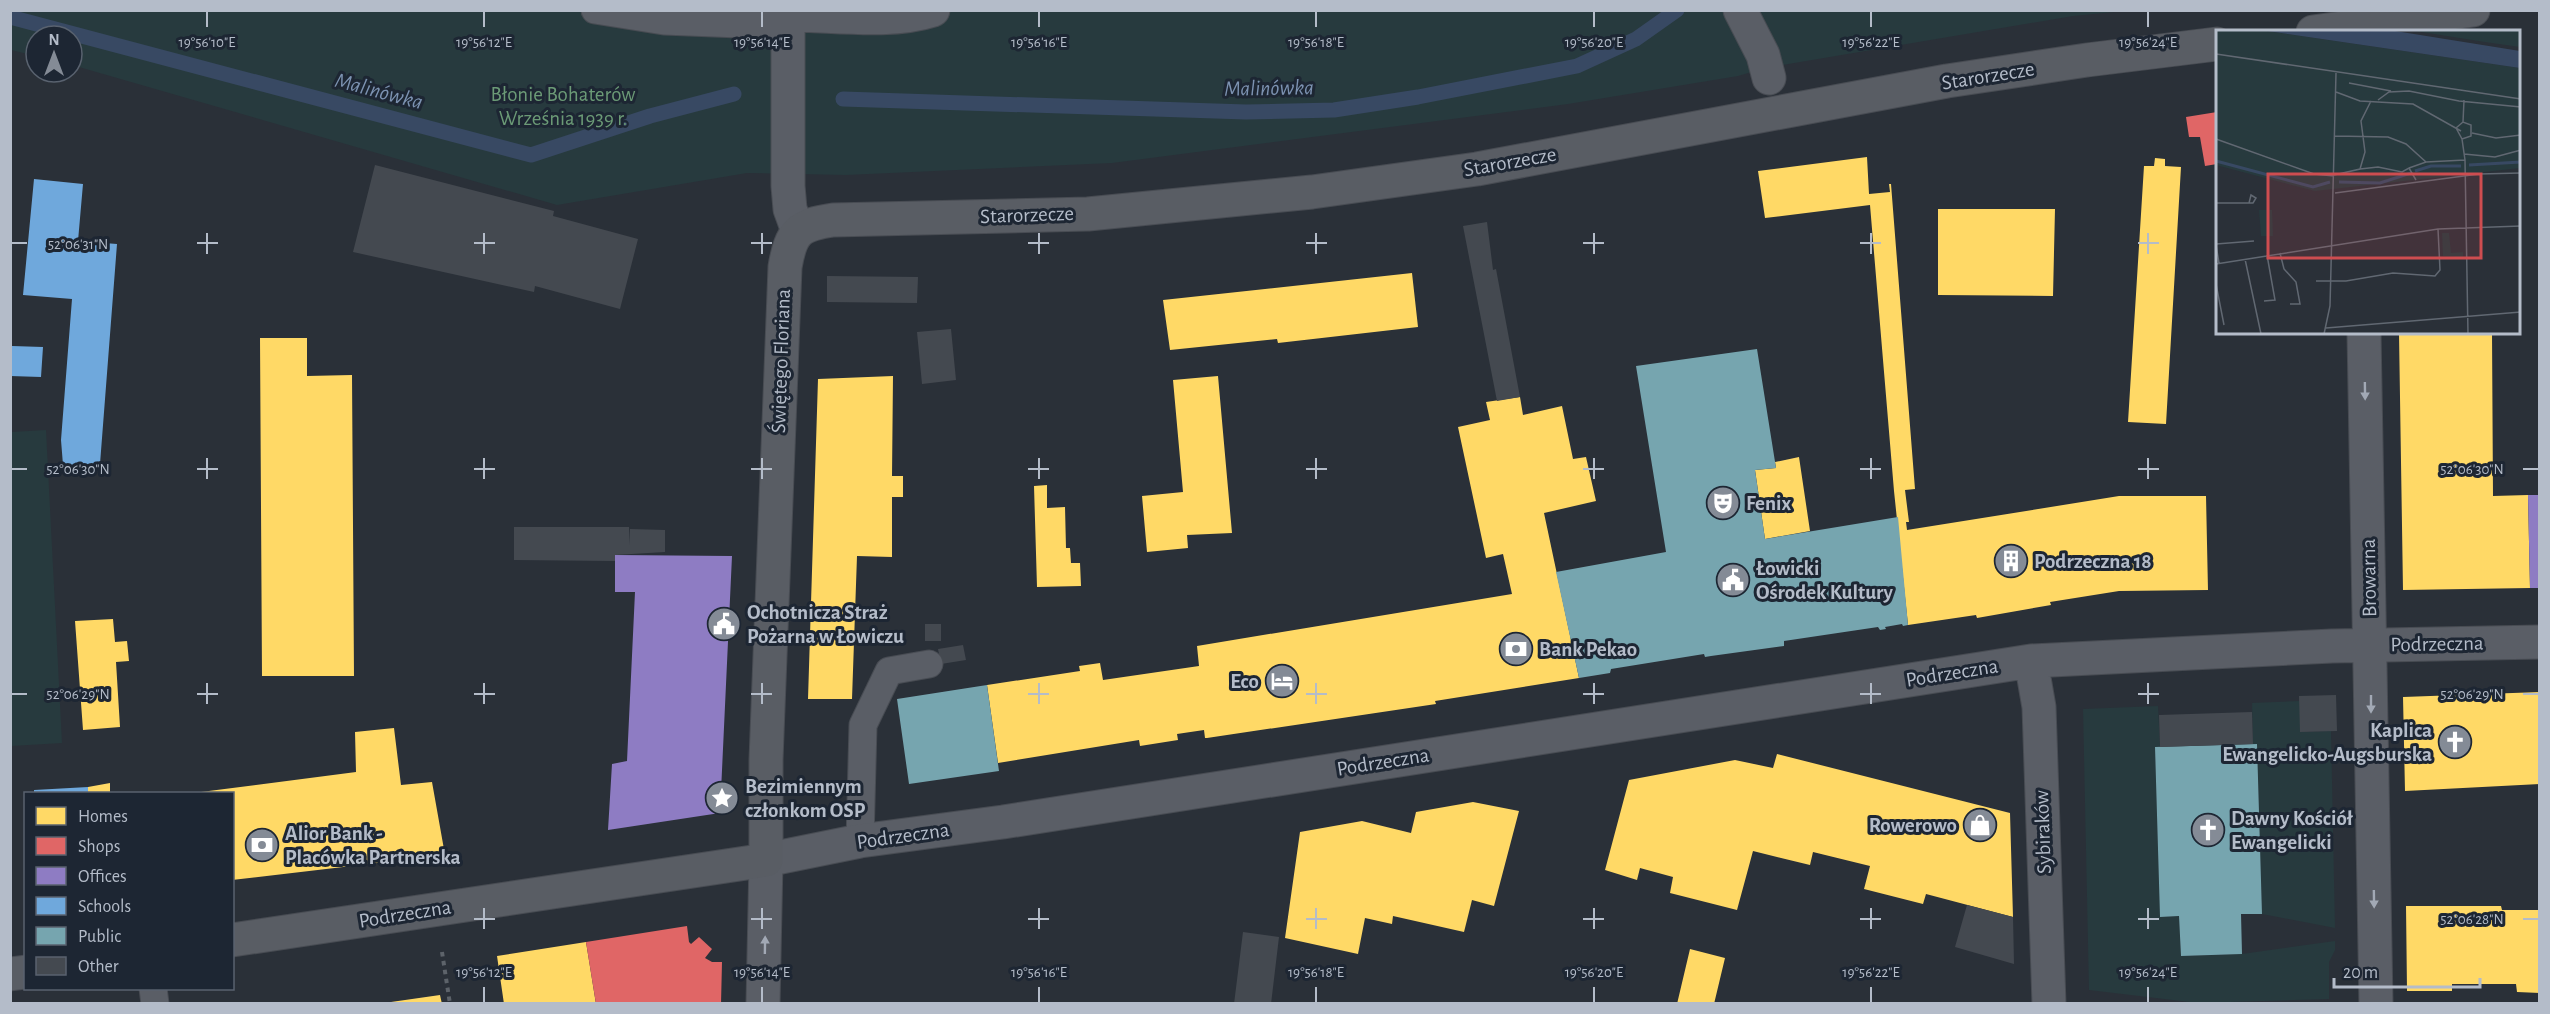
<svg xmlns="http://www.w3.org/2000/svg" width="2550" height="1014" font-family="'Alegreya Sans',sans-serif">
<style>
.green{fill:#273a3e}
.homes{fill:#ffd966}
.shops{fill:#e06666}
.offices{fill:#8e7cc3}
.schools{fill:#6fa8dc}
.public{fill:#76a5af}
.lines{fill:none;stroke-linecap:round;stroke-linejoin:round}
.stream{stroke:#384963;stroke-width:15}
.building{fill:#444950}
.lane-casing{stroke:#484c53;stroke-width:29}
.street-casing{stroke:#484c53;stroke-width:35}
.secondary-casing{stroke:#484c53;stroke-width:35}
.path{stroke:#5d636a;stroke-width:4;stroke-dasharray:4.5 4.5;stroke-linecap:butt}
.lane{stroke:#5a5e66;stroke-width:27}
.street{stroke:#5a5e66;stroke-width:33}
.secondary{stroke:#595d64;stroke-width:33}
.oneway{fill:#a2a9b5}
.ticks{fill:none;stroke:#b4bcc9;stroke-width:2}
.labels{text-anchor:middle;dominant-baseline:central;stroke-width:6;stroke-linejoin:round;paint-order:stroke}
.street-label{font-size:21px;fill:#b4bcc9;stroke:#1d2633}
.park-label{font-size:21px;fill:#6b9a76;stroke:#1d2633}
.poi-label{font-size:21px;font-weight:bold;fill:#b4bcc9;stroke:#1d2633;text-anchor:start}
.water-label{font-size:22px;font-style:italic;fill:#7c92b1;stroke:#1d2633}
.inset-river{fill:none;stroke:#384963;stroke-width:3}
.inset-road{fill:none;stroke:#616872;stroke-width:1.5}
.view{fill:#ce4d50;fill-opacity:0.15;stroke:#ce4d50;stroke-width:3}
.inset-edge{fill:none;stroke:#b4bcc9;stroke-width:3}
.ticks-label{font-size:15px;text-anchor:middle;fill:#b4bcc9;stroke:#1d2633;stroke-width:6;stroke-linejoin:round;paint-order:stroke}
</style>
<rect width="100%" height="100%" fill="#2a3038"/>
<path class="green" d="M 11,10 L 2124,11 L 2073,16 L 1765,68 L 1738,76 L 1568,104 L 1112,163 L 846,175 L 747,173 L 557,205 L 72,65 L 72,36 L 36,36 L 36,56 L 11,50 Z
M 46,430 L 62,743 L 11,746 L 11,432 Z
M 2300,701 L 2300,732 L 2331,731 L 2335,928 L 2262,914 L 2257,744 L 2253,744 L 2252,703 Z
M 2158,706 L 2160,747 L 2155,747 L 2160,917 L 2179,916 L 2181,956 L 2242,954 L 2335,941 L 2335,950 L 2329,962 L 2329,999 L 2198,1003 L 2089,990 L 2083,709 Z"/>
<path class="homes" d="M 1867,157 L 1869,194 L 1890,192 L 1889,184 L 1891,184 L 1915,489 L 1905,490 L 1909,522 L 1906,522 L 1907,530 L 2119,496 L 2206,496 L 2208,590 L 2119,591 L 2050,602 L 2051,605 L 1977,618 L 1976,615 L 1908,625 L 1894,491 L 1870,205 L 1765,218 L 1758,171 Z
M 2155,158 L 2165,159 L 2165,166 L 2181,167 L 2166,424 L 2128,422 L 2144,166 L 2154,166 Z
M 1938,209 L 2055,209 L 2053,296 L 1938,295 Z
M 1412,273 L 1418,327 L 1278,343 L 1277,339 L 1170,350 L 1163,300 Z
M 2399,333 L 2492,333 L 2493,496 L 2528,495 L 2530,588 L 2403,590 Z
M 260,338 L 307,338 L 307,376 L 352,375 L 354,676 L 262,676 Z
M 893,376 L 892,476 L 903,476 L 903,497 L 892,497 L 892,557 L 857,556 L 852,699 L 808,699 L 818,379 Z
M 1218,376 L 1232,533 L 1187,535 L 1188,548 L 1147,552 L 1142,496 L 1183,492 L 1173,380 Z
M 1520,397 L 1523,415 L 1562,406 L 1573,459 L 1586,457 L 1596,501 L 1544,513 L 1579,678 L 1435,701 L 1436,704 L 1207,738 L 1205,738 L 1204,730 L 1177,734 L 1178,740 L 1140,746 L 1139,740 L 998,763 L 987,685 L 1080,671 L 1079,666 L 1100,663 L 1103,680 L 1199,666 L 1197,646 L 1512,594 L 1503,554 L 1486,558 L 1458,427 L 1490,420 L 1486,402 Z
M 1799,457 L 1810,531 L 1765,539 L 1755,470 L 1776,468 L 1775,462 Z
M 1047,485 L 1047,508 L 1065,507 L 1066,548 L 1070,548 L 1071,563 L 1080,563 L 1081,586 L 1037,587 L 1034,486 Z
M 113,619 L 115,642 L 127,641 L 129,661 L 116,662 L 120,727 L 83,730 L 75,621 Z
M 2540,692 L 2540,784 L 2405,791 L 2403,697 Z
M 394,728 L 401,785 L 432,782 L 445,855 L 232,880 L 232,794 L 201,792 L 356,772 L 355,732 Z
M 1777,754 L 2010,813 L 2013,917 L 1926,894 L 1923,904 L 1864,889 L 1870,866 L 1813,852 L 1810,865 L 1753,851 L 1737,910 L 1670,893 L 1673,877 L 1640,868 L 1637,880 L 1605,870 L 1629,780 L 1735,760 L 1773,768 Z
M 110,783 L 110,794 L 88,794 L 88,787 Z
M 1473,802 L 1519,811 L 1494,906 L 1472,900 L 1464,932 L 1393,916 L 1392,924 L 1365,918 L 1358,954 L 1285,938 L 1300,832 L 1362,821 L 1411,833 L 1416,812 Z
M 2406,906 L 2501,906 L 2502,910 L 2540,910 L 2540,993 L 2517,992 L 2516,984 L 2452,984 L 2452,991 L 2407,991 Z
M 586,942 L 596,1004 L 504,1004 L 497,956 Z
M 1690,949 L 1725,958 L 1714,1004 L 1677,1004 Z
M 440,995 L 442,1004 L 391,1004 L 391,1002 Z"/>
<path class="shops" d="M 2217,112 L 2217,164 L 2205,166 L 2200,137 L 2189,137 L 2186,117 Z
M 687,926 L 689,942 L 691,944 L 699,937 L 712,949 L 705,958 L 712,962 L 722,962 L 721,1004 L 596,1004 L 586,942 Z"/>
<path class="offices" d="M 2528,495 L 2540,495 L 2540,588 L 2530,588 Z
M 615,555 L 732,556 L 720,813 L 608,830 L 612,764 L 627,761 L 635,592 L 615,592 Z"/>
<path class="schools" d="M 34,179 L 83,184 L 78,241 L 117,244 L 100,464 L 63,465 L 61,440 L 72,299 L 23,295 Z
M 12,346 L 43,347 L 41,377 L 10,376 Z
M 88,787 L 88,794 L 34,794 L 34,790 Z"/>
<path class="public" d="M 1757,349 L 1776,468 L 1755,470 L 1765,539 L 1898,517 L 1908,625 L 1903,626 L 1902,624 L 1885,627 L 1886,629 L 1880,630 L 1878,627 L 1784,641 L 1784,646 L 1711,656 L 1705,657 L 1704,654 L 1611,669 L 1610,673 L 1579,678 L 1556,572 L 1666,552 L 1636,366 Z
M 987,685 L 999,771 L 909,784 L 897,699 Z
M 2257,744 L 2262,914 L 2241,914 L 2242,954 L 2181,956 L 2179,916 L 2160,917 L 2155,747 Z"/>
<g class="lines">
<path class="stream" d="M 10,17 L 531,155 L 650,116 L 734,94
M 843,99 L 1246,112 L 1334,110 L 1418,97 L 1577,66 L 1636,39 L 1677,10"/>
</g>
<path class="building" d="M 375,165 L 554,211 L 553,216 L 638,239 L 620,309 L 535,286 L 534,292 L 353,252 Z
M 1487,222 L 1493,270 L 1496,269 L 1520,397 L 1497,401 L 1463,226 Z
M 827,276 L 918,277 L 917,303 L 827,302 Z
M 951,329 L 956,380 L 922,384 L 917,332 Z
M 514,527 L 629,527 L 630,545 L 630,529 L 665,530 L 665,552 L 615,555 L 615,561 L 514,560 Z
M 925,624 L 941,624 L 941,641 L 925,641 Z
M 963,645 L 966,660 L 941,664 L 938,649 Z
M 2336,695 L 2337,731 L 2300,732 L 2299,696 Z
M 2252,712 L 2253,744 L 2160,747 L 2159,715 Z
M 1967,905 L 2013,917 L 2014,964 L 1955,947 Z
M 1243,932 L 1279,937 L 1271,1004 L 1234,1004 Z"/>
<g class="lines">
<g class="lane-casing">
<path id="lane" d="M 595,10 L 664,21 L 788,26
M 860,841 L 863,725 L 889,671 L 929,664
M 153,988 L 155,1004"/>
</g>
<g class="street-casing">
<path id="street" d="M 788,10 L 788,186 L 790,209 L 798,231
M 1740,10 L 1763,55 L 1769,78
M 788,15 C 833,15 890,24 933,10
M 2364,333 L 2376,1004
M 2031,661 L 2039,707 L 2049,1004
M 763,1004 L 766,860 L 860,841 L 1003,822 L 2031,661 L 2332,646 L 2540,642"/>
</g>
<g class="secondary-casing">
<path id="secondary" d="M 2313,32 L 2473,10
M 232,940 L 766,860 L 766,760 L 785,267 C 791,232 798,225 833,220 L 1088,214 L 1312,192 L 1477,169 L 1947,81 L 2087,60 L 2217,44
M 10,974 L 26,972"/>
</g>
<path class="path" d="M 442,952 L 450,1004"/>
<use href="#lane" class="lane"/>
<use href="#street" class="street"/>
<use href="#secondary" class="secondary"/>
</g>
<defs><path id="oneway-solid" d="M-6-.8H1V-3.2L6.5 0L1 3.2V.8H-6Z" transform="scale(1.5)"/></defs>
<g class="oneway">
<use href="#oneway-solid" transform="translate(2365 391) rotate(89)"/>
<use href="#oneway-solid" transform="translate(2371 704) rotate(90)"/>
<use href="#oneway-solid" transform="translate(2374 899) rotate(89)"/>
<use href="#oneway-solid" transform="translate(765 945) rotate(-89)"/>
</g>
<path class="ticks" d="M 207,12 L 207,27M 484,12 L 484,27M 762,12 L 762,27M 1039,12 L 1039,27M 1316,12 L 1316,27M 1594,12 L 1594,27M 1871,12 L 1871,27M 2148,12 L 2148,27M 207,233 L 207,254M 484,233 L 484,254M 762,233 L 762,254M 1039,233 L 1039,254M 1316,233 L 1316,254M 1594,233 L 1594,254M 1871,233 L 1871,254M 2148,233 L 2148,254M 12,243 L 27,243M 197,243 L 218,243M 474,243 L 495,243M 751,243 L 772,243M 1028,243 L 1049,243M 1306,243 L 1327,243M 1583,243 L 1604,243M 1860,243 L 1881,243M 2138,243 L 2159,243M 207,458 L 207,479M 484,458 L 484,479M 762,458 L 762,479M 1039,458 L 1039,479M 1316,458 L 1316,479M 1594,458 L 1594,479M 1871,458 L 1871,479M 2148,458 L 2148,479M 12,469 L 27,469M 197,469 L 218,469M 474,469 L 495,469M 751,469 L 772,469M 1028,469 L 1049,469M 1306,469 L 1327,469M 1583,469 L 1604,469M 1860,469 L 1881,469M 2138,469 L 2159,469M 2523,469 L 2538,469M 207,683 L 207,704M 484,683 L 484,704M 762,683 L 762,704M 1039,683 L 1039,704M 1316,683 L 1316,704M 1594,683 L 1594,704M 1871,683 L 1871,704M 2148,683 L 2148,704M 12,694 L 27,694M 197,694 L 218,694M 474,694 L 495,694M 751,694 L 772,694M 1028,694 L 1049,694M 1306,694 L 1327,694M 1583,694 L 1604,694M 1860,694 L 1881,694M 2138,694 L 2159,694M 2523,694 L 2538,694M 484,908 L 484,929M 762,908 L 762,929M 1039,908 L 1039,929M 1316,908 L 1316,929M 1594,908 L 1594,929M 1871,908 L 1871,929M 2148,908 L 2148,929M 474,919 L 495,919M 751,919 L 772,919M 1028,919 L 1049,919M 1306,919 L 1327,919M 1583,919 L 1604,919M 1860,919 L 1881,919M 2138,919 L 2159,919M 2523,919 L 2538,919M 484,987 L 484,1002M 762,987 L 762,1002M 1039,987 L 1039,1002M 1316,987 L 1316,1002M 1594,987 L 1594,1002M 1871,987 L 1871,1002M 2148,987 L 2148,1002"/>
<defs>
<g id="theatre-disc" transform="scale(1.725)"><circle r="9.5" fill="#848b96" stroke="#1d2633"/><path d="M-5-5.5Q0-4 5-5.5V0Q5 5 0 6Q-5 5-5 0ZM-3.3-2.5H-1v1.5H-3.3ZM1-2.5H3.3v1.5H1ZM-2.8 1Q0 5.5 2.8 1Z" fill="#fff"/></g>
<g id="building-disc" transform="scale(1.725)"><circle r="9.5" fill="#848b96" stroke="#1d2633"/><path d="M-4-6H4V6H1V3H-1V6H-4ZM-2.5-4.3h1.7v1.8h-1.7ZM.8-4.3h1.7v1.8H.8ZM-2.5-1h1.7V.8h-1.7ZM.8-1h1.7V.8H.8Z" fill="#fff"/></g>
<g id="civic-disc" transform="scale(1.725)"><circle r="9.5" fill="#848b96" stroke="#1d2633"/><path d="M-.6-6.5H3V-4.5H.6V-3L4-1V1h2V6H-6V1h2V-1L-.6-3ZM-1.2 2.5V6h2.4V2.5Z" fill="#fff"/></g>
<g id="bank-disc" transform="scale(1.725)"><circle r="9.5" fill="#848b96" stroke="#1d2633"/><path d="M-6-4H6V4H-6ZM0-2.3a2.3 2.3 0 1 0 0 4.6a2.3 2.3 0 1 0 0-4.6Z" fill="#fff"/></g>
<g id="hotel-disc" transform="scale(1.725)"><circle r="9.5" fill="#848b96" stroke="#1d2633"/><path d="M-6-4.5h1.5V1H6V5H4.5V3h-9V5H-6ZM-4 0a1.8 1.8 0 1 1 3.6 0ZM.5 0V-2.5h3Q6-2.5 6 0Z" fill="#fff"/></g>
<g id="church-disc" transform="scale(1.725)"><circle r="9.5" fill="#848b96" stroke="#1d2633"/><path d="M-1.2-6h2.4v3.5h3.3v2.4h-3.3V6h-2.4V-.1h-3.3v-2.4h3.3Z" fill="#fff"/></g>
<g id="sight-disc" transform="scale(1.725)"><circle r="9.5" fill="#848b96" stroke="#1d2633"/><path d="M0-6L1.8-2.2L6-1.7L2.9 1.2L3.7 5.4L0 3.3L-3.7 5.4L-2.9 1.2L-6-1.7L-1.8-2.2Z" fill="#fff"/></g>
<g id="shop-disc" transform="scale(1.725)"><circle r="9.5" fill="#848b96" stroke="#1d2633"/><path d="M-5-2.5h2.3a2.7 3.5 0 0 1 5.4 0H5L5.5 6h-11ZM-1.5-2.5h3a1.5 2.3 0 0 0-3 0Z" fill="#fff"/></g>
</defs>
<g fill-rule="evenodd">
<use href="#theatre-disc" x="1723" y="503"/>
<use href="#building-disc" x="2011" y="561"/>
<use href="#civic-disc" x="1733" y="580"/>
<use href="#civic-disc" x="724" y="624"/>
<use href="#bank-disc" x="1516" y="649"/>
<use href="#hotel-disc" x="1282" y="681"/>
<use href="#church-disc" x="2455" y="742"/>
<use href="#sight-disc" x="722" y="798"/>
<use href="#shop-disc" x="1980" y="825"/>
<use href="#church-disc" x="2208" y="830"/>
<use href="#bank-disc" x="262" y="845"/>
</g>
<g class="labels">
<g class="street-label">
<text transform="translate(1988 76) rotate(-9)">Starorzecze</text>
<text transform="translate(1510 162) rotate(-10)">Starorzecze</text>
<text transform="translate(1027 215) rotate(-2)">Starorzecze</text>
<text transform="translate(781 361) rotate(-88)">Świętego Floriana</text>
<text transform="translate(2369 578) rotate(-91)">Browarna</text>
<text transform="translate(2437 644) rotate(-1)">Podrzeczna</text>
<text transform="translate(1952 673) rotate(-9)">Podrzeczna</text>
<text transform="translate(1383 762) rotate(-9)">Podrzeczna</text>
<text transform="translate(2043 832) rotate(-92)">Sybiraków</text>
<text transform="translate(903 836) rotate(-8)">Podrzeczna</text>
<text transform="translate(405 914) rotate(-9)">Podrzeczna</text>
</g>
<g class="park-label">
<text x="563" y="94">Błonie Bohaterów<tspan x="563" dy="24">Września 1939 r.</tspan></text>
</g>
<g class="poi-label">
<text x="1746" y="503">Fenix</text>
<text x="2034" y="561">Podrzeczna 18</text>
<text x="1756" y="568">Łowicki<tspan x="1756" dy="24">Ośrodek Kultury</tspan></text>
<text x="747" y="612">Ochotnicza Straż<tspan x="747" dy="24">Pożarna w Łowiczu</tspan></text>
<text x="1539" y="649">Bank Pekao</text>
<text x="1259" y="681" text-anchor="end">Eco</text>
<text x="2432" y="730" text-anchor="end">Kaplica<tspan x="2432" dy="24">Ewangelicko-Augsburska</tspan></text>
<text x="745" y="786">Bezimiennym<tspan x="745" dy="24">członkom OSP</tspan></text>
<text x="2231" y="818">Dawny Kościół<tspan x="2231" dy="24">Ewangelicki</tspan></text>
<text x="1957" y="825" text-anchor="end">Rowerowo</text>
<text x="285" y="833">Alior Bank -<tspan x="285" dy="24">Placówka Partnerska</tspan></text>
</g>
<g class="water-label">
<text transform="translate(1269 88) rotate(-1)">Malinówka</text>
<text transform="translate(379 91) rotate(15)">Malinówka</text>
</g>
</g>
<g transform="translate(2216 30)">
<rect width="304" height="304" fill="#2a3038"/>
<path d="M 0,0 L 45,0 L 304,38 L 304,138 L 99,161 L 0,135 ZM 193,0 L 304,0 L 304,17 L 269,12 ZM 43,180 L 56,180 L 57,206 L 45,206 ZM 226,203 L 233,203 L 235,223 L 247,222 L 247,227 L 227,226 Z" fill="#273a3e"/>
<path d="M 45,0 L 173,0 L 304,21 L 304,38 Z" fill="#384963"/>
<path class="inset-river" d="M 0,131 L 97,157 L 114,152M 253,135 L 305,132M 199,141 L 215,136 L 245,136M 123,152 L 164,153 L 195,143"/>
<path class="inset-road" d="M 0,24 L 305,69M 133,53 L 175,61M 120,62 L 144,71 L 197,74 L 245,101M 162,70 L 173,62 L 193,61 L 243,71 L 305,77M 247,92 L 248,70M 240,98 L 246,109 L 249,130 L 252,304M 240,98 L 247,92 L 255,95 L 255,106 L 246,109M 256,103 L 280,108 L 305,105M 119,106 L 172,107 L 190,114 L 210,132M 0,109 L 98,144 L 118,146M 248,124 L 279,127 L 305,120M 193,138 L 210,132 L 249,130M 144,139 L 162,137 L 186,142 L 193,138 L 200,150M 118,145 L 144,139 L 149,122 L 145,91 L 155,71M 119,163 L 263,144 L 305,143M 0,173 L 37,173 L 40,168 L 35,165 L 33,173M 0,214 L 38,211M 0,215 L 3,233M 64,223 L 68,239 L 80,252 L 84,274 L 74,274M 29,229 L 45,304M 0,234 L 222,199 L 305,196M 100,251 L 130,251 L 177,243 L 219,246 L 224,240 L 222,199M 0,254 L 8,295M 48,271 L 59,270 L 51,225M 110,298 L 305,282M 108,304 L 114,276 L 120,43"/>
<path class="view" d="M 52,144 L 265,144 L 265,228 L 52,228 Z"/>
<rect width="304" height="304" class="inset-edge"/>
</g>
<g class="ticks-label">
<text x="207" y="47">19°56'10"E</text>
<text x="484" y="47">19°56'12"E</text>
<text x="762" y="47">19°56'14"E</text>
<text x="1039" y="47">19°56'16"E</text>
<text x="1316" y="47">19°56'18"E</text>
<text x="1594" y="47">19°56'20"E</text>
<text x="1871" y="47">19°56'22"E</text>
<text x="2148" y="47">19°56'24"E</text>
<text x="78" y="249">52°06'31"N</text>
<text x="78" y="474">52°06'30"N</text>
<text x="2472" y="474">52°06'30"N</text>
<text x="78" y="699">52°06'29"N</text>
<text x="2472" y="699">52°06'29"N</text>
<text x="2472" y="924">52°06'28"N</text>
<text x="484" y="977">19°56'12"E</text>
<text x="762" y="977">19°56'14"E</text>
<text x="1039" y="977">19°56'16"E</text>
<text x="1316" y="977">19°56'18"E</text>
<text x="1594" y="977">19°56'20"E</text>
<text x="1871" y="977">19°56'22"E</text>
<text x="2148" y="977">19°56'24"E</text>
</g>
<rect width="2550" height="1014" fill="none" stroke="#b4bcc9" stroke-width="24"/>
<rect x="24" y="792" width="210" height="198" fill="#1d2633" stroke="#59626f" stroke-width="1.5"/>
<rect x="36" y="807" width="30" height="18" fill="#ffd966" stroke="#59626f" stroke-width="1.5"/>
<text x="78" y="822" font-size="18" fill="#b4bcc9">Homes</text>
<rect x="36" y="837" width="30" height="18" fill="#e06666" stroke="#59626f" stroke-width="1.5"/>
<text x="78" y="852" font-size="18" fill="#b4bcc9">Shops</text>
<rect x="36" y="867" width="30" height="18" fill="#8e7cc3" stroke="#59626f" stroke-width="1.5"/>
<text x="78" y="882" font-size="18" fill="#b4bcc9">Offices</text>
<rect x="36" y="897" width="30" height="18" fill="#6fa8dc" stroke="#59626f" stroke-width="1.5"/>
<text x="78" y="912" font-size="18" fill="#b4bcc9">Schools</text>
<rect x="36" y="927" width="30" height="18" fill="#76a5af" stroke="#59626f" stroke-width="1.5"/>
<text x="78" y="942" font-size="18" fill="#b4bcc9">Public</text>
<rect x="36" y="957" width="30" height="18" fill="#444950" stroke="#59626f" stroke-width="1.5"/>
<text x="78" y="972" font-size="18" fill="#b4bcc9">Other</text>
<g transform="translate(54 54)"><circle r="28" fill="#1d2633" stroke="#59626f" stroke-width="1.5"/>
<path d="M0-4.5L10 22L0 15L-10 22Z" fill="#848b96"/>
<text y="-9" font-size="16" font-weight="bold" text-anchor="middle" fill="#b4bcc9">N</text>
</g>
<path d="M2334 978v9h146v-9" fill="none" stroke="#b4bcc9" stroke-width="3"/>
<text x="2343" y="978" font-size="18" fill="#b4bcc9" stroke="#1d2633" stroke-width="4.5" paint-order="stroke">20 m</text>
</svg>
